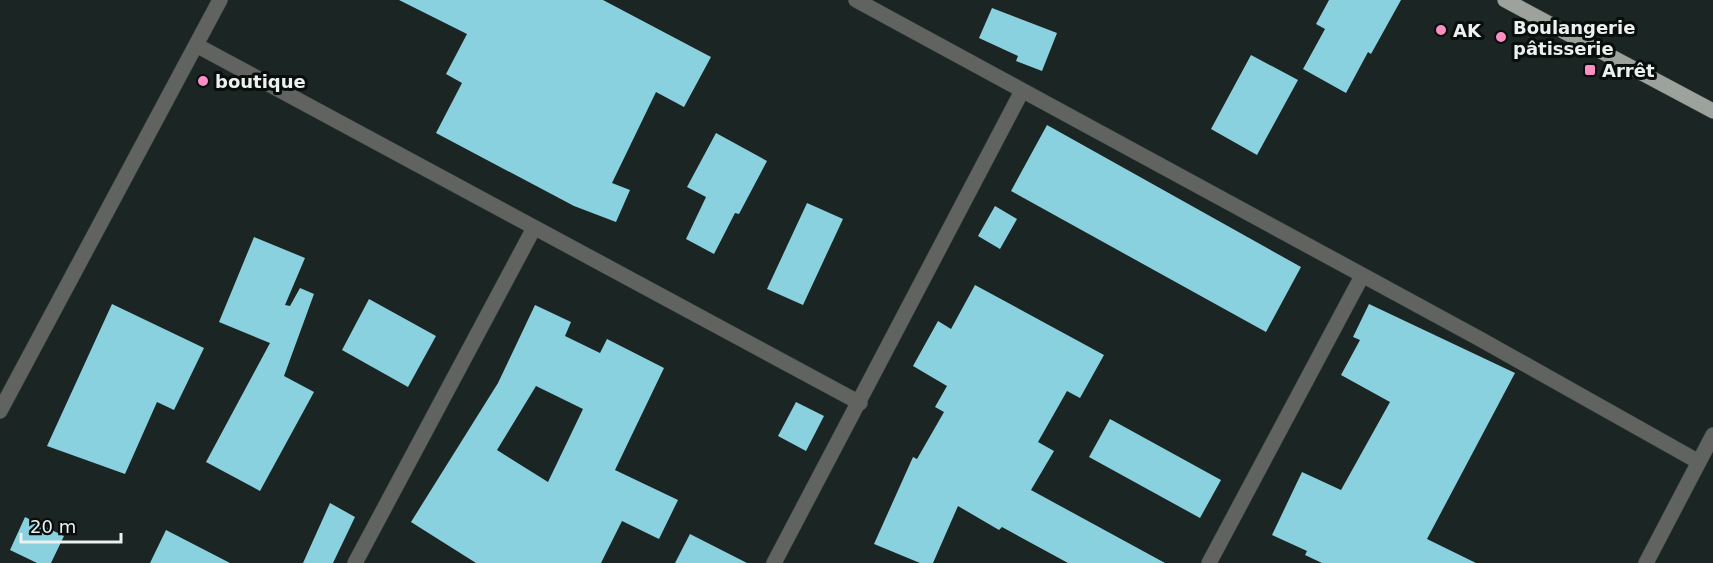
<svg xmlns="http://www.w3.org/2000/svg" width="1713" height="563" font-family="'DejaVu Sans',sans-serif">
<style>
.building{fill:#8ad1e0;fill-rule:evenodd}
.lines{fill:none;stroke-linecap:round;stroke-linejoin:round}
.minor-casing{stroke:#384240;stroke-width:16}
.major-casing{stroke:#384240;stroke-width:16}
.minor{stroke:#60635f;stroke-width:15}
.major{stroke:#9da39c;stroke-width:15}
.poi-dot{fill:#fc8fc3;stroke:#090d0c;stroke-width:2}
.labels{text-anchor:middle;dominant-baseline:central;stroke-width:6;stroke-linejoin:round;paint-order:stroke}
.poi-label{font-size:18px;font-weight:bold;fill:#eaf1ef;stroke:#090d0c;text-anchor:start}
</style>
<rect width="100%" height="100%" fill="#1b2523"/>
<path class="building" d="M 399,0 L 603,0 L 711,57 L 684,107 L 656,92 L 612,183 L 630,190 L 616,222 L 574,206 L 436,133 L 462,83 L 446,74 L 467,34 Z
M 1329,0 L 1401,0 L 1371,54 L 1368,52 L 1346,93 L 1303,69 L 1325,29 L 1316,24 Z
M 992,8 L 1057,33 L 1042,71 L 1016,61 L 1018,56 L 979,38 Z
M 1251,55 L 1298,80 L 1257,155 L 1211,129 Z
M 1047,125 L 1301,267 L 1266,332 L 1011,191 Z
M 716,133 L 767,161 L 739,214 L 735,213 L 714,254 L 686,239 L 706,197 L 687,187 Z
M 807,203 L 843,219 L 803,305 L 767,289 Z
M 995,206 L 1017,219 L 1000,249 L 978,236 Z
M 254,237 L 305,258 L 285,305 L 290,306 L 300,288 L 314,294 L 284,376 L 314,392 L 260,491 L 206,462 L 270,343 L 219,322 Z
M 975,285 L 1104,355 L 1080,398 L 1067,391 L 1038,442 L 1054,451 L 1031,490 L 1165,563 L 1068,563 L 1002,527 L 999,530 L 958,506 L 933,563 L 920,563 L 874,544 L 913,457 L 917,459 L 944,412 L 935,407 L 947,386 L 913,366 L 938,321 L 951,329 Z
M 369,299 L 436,336 L 408,387 L 342,350 Z
M 112,304 L 204,348 L 174,410 L 157,402 L 125,474 L 47,446 Z
M 1369,304 L 1515,373 L 1427,539 L 1476,563 L 1322,563 L 1305,555 L 1307,551 L 1272,535 L 1302,472 L 1341,490 L 1390,402 L 1341,375 L 1360,340 L 1353,337 Z
M 535,305 L 571,322 L 565,336 L 600,353 L 607,339 L 664,368 L 615,470 L 678,500 L 659,539 L 622,521 L 601,563 L 476,563 L 411,522 L 498,383 ZM 536,386 L 583,409 L 548,482 L 497,450 Z
M 796,402 L 824,416 L 806,451 L 778,436 Z
M 1110,419 L 1221,480 L 1200,518 L 1089,457 Z
M 330,503 L 355,517 L 333,563 L 303,563 Z
M 25,517 L 64,536 L 51,563 L 37,563 L 10,550 Z
M 166,530 L 230,563 L 150,563 Z
M 690,534 L 747,563 L 675,563 Z"/>
<g class="lines">
<g class="minor-casing">
<path id="minor" d="M 856,0 L 1480,339 L 1699,462
M 196,45 L 860,403
M 0,411 L 220,0
M 355,563 L 534,228
M 774,563 L 1022,91
M 1209,563 L 1362,276
M 1646,563 L 1713,435"/>
</g>
<g class="major-casing">
<path id="major" d="M 1505,0 L 1713,111"/>
</g>
<use href="#minor" class="minor"/>
<use href="#major" class="major"/>
</g>
<g class="poi-dot">
<circle cx="1441" cy="30" r="6"/>
<circle cx="1501" cy="37" r="6"/>
<rect x="1584" y="64" width="12" height="12" rx="3"/>
<circle cx="203" cy="81" r="6"/>
</g>
<g class="labels">
<g class="poi-label">
<text x="1513" y="27">Boulangerie<tspan x="1513" dy="21">pâtisserie</tspan></text>
<text x="1453" y="30">AK</text>
<text x="1602" y="70">Arrêt</text>
<text x="215" y="81">boutique</text>
</g>
</g>
<path d="M21 533v9h100v-9" fill="none" stroke="#eaf1ef" stroke-width="3"/>
<text x="30" y="533" font-size="18" fill="#eaf1ef" stroke="#090d0c" stroke-width="4.5" paint-order="stroke">20 m</text>
</svg>
